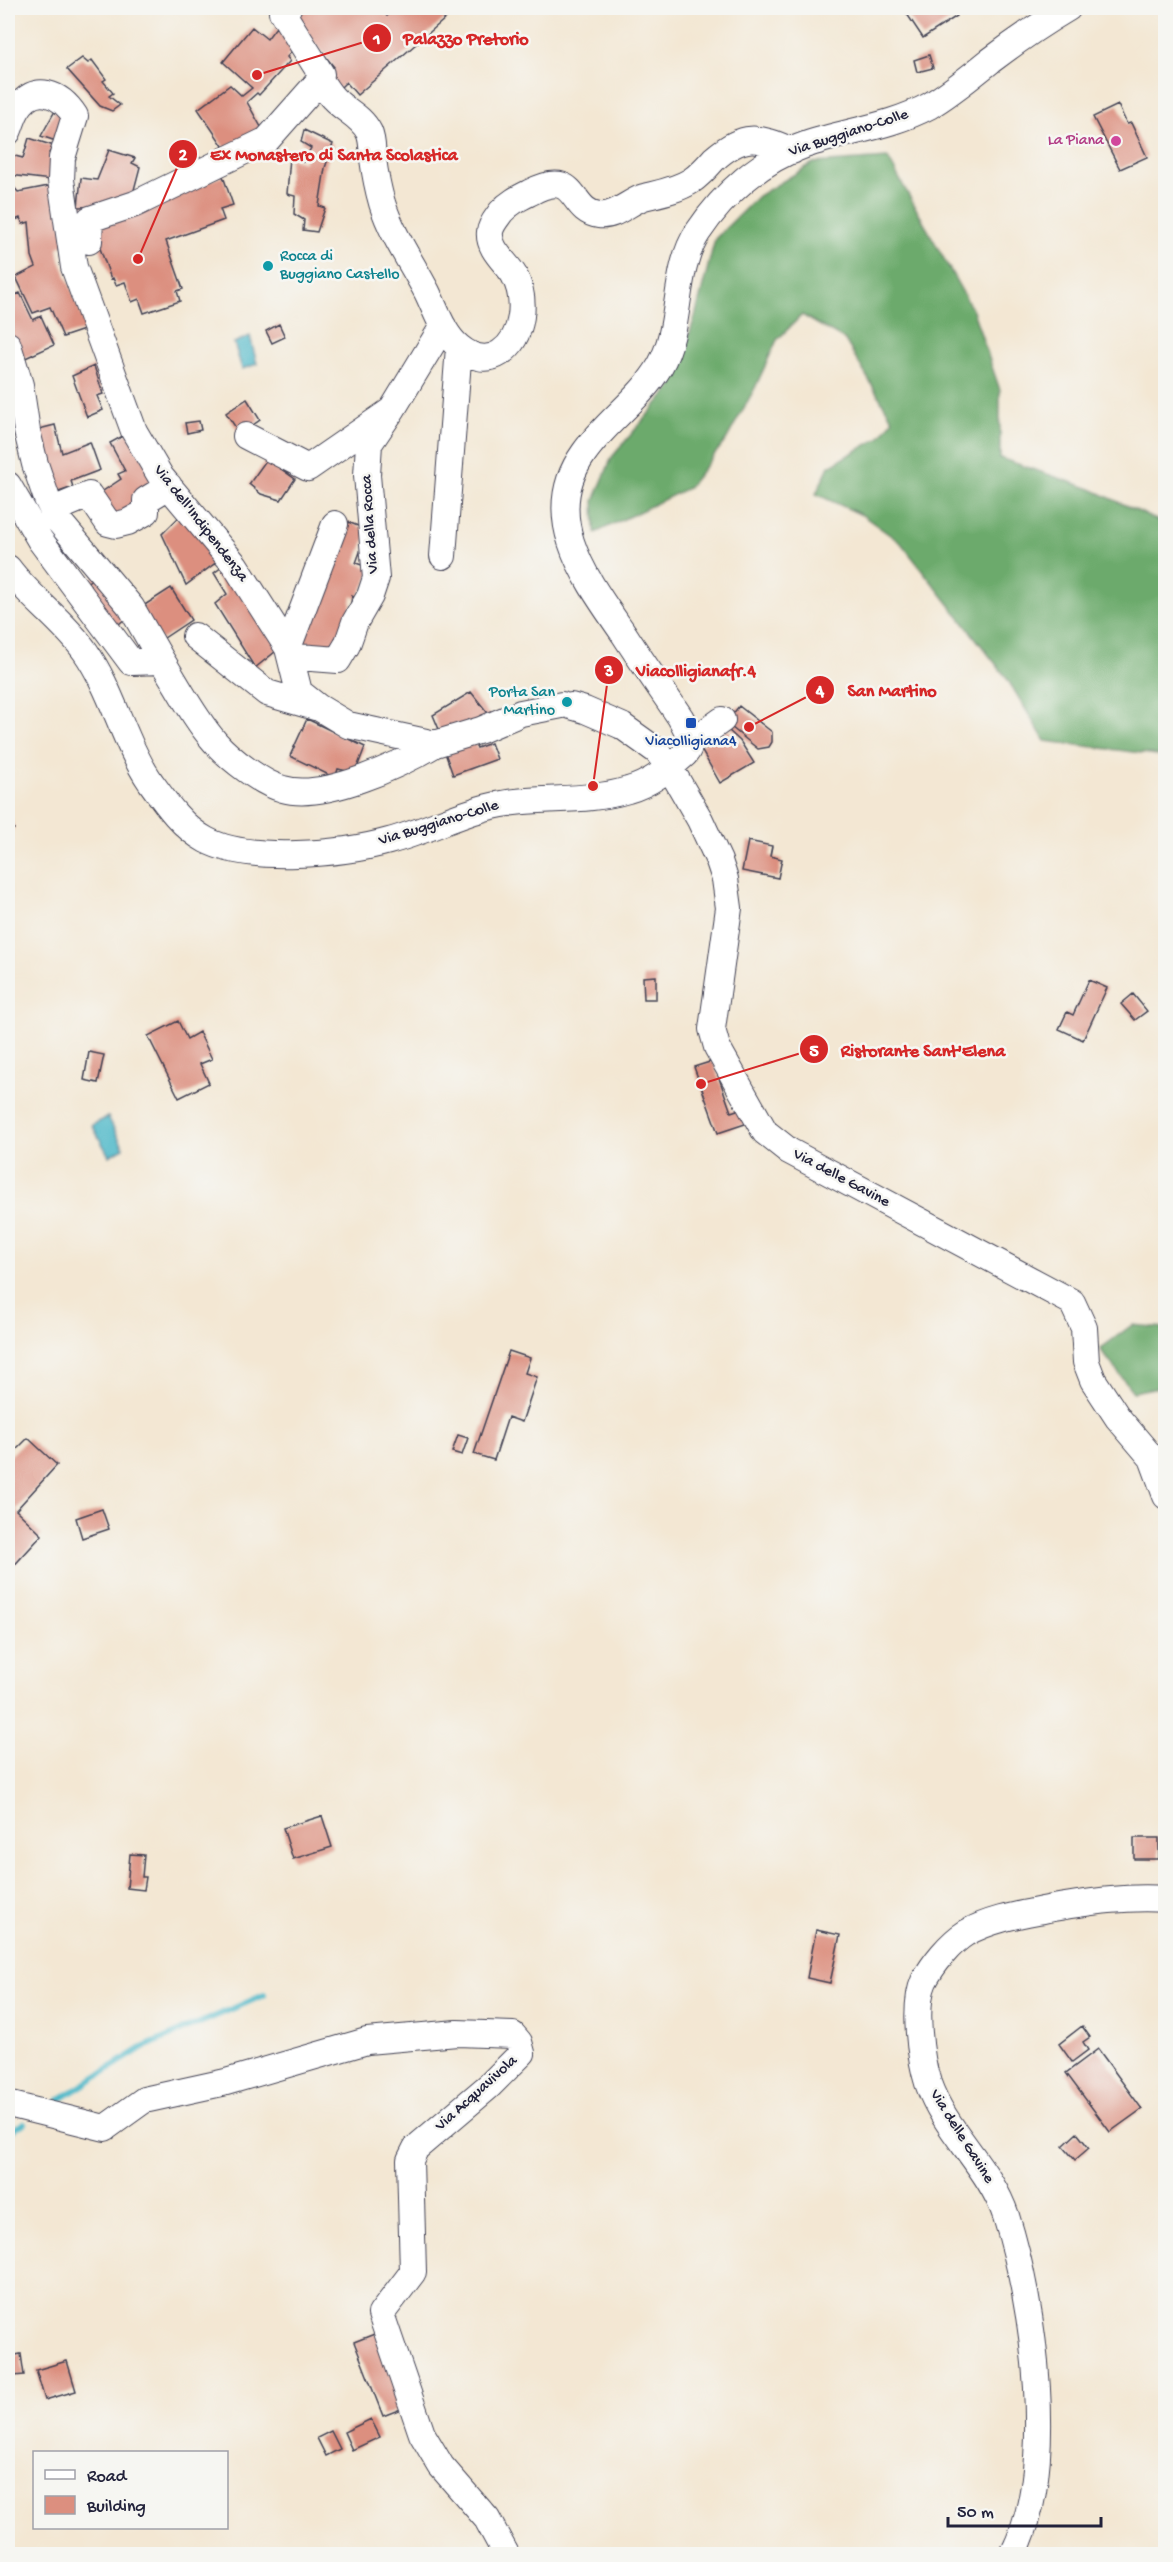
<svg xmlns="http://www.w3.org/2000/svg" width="1173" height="2562" font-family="'Gochi Hand',sans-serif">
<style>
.forest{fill:#6caa6c;stroke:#476654;stroke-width:1.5}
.water{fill:#4bb7c8;stroke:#366c82;stroke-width:1.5}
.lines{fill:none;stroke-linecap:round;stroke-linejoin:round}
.stream{stroke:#4bb7c8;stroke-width:6}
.building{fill:#dc8f7f}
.minor-casing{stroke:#414052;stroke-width:28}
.minor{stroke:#fff;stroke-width:26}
.hotel-dot{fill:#d1479c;stroke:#f6f6f2;stroke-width:2}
.culture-dot{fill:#0f9aa8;stroke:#f6f6f2;stroke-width:2}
.transit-dot{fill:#1a4fb4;stroke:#f6f6f2;stroke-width:2}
.labels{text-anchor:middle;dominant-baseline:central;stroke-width:5;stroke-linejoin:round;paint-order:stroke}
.street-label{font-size:16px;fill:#22223b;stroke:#f6f6f2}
.hotel-label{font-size:16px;fill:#b23c85;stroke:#f6f6f2;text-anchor:end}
.culture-label{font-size:16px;fill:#0d838f;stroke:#f6f6f2;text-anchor:start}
.transit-label{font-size:16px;fill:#164399;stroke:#f6f6f2}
.leader{fill:none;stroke:#d62828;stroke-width:2}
.callout-dot{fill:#d62828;stroke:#f6f6f2;stroke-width:2}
.mark-label{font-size:18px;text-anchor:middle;font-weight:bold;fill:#fff}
.callout-label{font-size:18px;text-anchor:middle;font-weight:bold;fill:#d62828;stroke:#f6f6f2;stroke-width:5;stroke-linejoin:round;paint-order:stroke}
</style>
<rect width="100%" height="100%" fill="#f6f6f2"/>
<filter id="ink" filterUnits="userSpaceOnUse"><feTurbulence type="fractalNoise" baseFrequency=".0167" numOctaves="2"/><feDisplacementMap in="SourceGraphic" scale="12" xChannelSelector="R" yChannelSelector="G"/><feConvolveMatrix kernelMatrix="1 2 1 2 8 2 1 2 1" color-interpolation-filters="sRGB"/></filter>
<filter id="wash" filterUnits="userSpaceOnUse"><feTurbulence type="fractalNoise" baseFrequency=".008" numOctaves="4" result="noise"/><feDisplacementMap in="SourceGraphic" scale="24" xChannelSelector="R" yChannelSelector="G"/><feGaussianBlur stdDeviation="1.35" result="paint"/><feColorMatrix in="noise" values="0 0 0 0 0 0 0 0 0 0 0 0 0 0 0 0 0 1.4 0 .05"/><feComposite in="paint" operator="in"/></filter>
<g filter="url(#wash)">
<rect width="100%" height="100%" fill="#f3e7d3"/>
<path class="forest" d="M 888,158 L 973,311 L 1000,390 L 1000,458 L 1091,489 L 1165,524 L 1165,756 L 1045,741 L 1006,677 L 901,543 L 862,515 L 816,494 L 829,466 L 879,438 L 893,420 L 845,340 L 802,315 L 777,340 L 755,388 L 726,440 L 688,488 L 595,533 L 594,501 L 612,457 L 672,386 L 695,317 L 715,239 L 758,196 L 813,163 Z
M 1132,1325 L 1165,1328 L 1165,1386 L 1133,1392 L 1100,1349 Z"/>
<path class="water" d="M 250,336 L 257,364 L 242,369 L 234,343 Z
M 108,1117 L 124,1148 L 109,1156 L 92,1125 Z"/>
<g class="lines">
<path class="stream" d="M 59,2100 L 142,2048 L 264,1995
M 8,2133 L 24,2123"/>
</g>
<g id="blocks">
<path class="building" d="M 301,8 L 379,8 L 387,16 L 397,8 L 449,8 L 453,12 L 357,95 L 346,82 L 335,93 L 322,78 L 334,67 L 292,15 Z
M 903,8 L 952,8 L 957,16 L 923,38 Z
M 252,27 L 267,39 L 276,27 L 296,46 L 287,57 L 290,61 L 259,95 L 257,93 L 247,102 L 266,136 L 241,147 L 237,140 L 225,149 L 198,109 L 230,85 L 242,96 L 252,88 L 223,62 Z
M 929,55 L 933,68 L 917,72 L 914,60 Z
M 82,58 L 88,63 L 92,60 L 106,79 L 103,81 L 113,93 L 109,96 L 120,105 L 112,111 L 100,106 L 67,69 Z
M 1118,105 L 1127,124 L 1131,123 L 1147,157 L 1120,169 L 1093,117 Z
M 55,111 L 69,117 L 56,141 L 41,136 Z
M 304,130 L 333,144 L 325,168 L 319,206 L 325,208 L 317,232 L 303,230 L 304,220 L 294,214 L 295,196 L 287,194 L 290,157 L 303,162 L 311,148 L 301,142 Z
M 29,138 L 54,146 L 49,153 L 57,156 L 51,180 L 10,175 L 11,155 L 23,158 Z
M 109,150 L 135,158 L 132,163 L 140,167 L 130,205 L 78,207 L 81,178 L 97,180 Z
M 223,176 L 233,205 L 220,209 L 224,220 L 166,241 L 183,289 L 177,291 L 180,301 L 144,313 L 139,299 L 132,302 L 125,282 L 116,285 L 113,278 L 111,279 L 91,223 Z
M 12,185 L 18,192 L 54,185 L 66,243 L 58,248 L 60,260 L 87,329 L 63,337 L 50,307 L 33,313 L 16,277 L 36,267 L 32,256 L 29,222 L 23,224 L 20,218 L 8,223 L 8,187 Z
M 20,293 L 33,320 L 41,316 L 54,345 L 21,360 L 8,346 L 8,298 Z
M 279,324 L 285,337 L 272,343 L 266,331 Z
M 94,366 L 103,394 L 97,396 L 103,410 L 87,417 L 72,376 Z
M 247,399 L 260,420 L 240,434 L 226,413 Z
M 199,421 L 201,430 L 187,433 L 185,423 Z
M 55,425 L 62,453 L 90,442 L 100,470 L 71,481 L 73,487 L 50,495 L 35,430 Z
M 130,432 L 160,488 L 109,521 L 94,497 L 121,479 L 118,474 L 125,471 L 110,443 Z
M 267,459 L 295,479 L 281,500 L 261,494 L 249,484 Z
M 184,512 L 222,558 L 186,585 L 162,534 Z
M 343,520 L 368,530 L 356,563 L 373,569 L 357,599 L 352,596 L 350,610 L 332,659 L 293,646 Z
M 226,564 L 281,647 L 255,668 L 215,604 L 227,594 L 214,573 Z
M 98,573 L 132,613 L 113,629 L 80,589 Z
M 171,588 L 191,620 L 161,640 L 140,608 Z
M 471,692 L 495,722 L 444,741 L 433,715 Z
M 739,706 L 772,732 L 772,742 L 769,747 L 758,749 L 726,723 Z
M 307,719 L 365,747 L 355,773 L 338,769 L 335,778 L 290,756 Z
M 728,730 L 740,741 L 754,763 L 720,783 L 699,746 Z
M 474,740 L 477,748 L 491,743 L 497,759 L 453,775 L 444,750 Z
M 8,807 L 14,829 L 8,831 Z
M 748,841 L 772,846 L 770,856 L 782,859 L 778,878 L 742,871 Z
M 656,976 L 656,999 L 644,999 L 643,977 Z
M 1089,980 L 1107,988 L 1083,1040 L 1059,1029 L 1067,1012 L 1073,1015 Z
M 1133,994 L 1147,1011 L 1135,1020 L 1121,1004 Z
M 178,1021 L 187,1039 L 199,1032 L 212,1059 L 200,1064 L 209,1083 L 179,1098 L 148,1036 Z
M 89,1052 L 104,1055 L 98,1083 L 84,1080 Z
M 713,1061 L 731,1112 L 743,1108 L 748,1123 L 718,1133 L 694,1067 Z
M 509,1351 L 530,1358 L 525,1373 L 537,1377 L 522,1422 L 508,1417 L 494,1460 L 474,1454 Z
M 458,1435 L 468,1438 L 462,1455 L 452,1452 Z
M 28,1438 L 57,1465 L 16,1510 L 42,1535 L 8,1572 L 8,1458 Z
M 102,1509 L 109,1529 L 82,1538 L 76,1518 Z
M 322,1816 L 332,1847 L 293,1859 L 283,1828 Z
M 1134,1838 L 1159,1838 L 1159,1859 L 1134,1859 Z
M 130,1854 L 144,1855 L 142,1877 L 146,1877 L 144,1890 L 127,1888 Z
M 816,1930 L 840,1935 L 830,1983 L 807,1978 Z
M 1082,2026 L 1090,2037 L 1083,2042 L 1088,2050 L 1072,2062 L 1059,2044 Z
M 1098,2049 L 1142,2109 L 1110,2132 L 1066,2073 Z
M 1077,2133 L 1089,2148 L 1075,2160 L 1063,2146 Z
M 377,2333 L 406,2407 L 383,2416 L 354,2342 Z
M 21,2354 L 24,2375 L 13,2376 L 10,2356 Z
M 67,2361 L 76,2391 L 45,2400 L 36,2370 Z
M 371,2419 L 380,2437 L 352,2450 L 344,2432 Z
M 331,2431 L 340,2449 L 326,2456 L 317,2438 Z"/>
</g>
</g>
<g filter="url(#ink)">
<use href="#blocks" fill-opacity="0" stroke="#414052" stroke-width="1.5"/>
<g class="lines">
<g class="minor-casing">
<path id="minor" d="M 288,8 L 282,12 L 321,74 L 320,80 C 324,86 328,93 333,98 C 345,111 361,116 369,132 C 373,141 372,150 373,159 C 375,174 378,189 382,203 C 392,235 412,263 427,292 C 436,310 443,334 459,347 C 471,357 486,362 500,353 C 524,337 527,299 514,275 C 506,262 488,249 490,232 C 491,224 497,218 501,212 C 510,202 519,198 531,192 C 579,167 568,211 599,215 C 614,218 630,201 644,197 C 660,193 677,190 691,181 C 700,175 707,167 714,159 C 743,133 758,136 792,151
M 8,132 C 11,125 13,117 17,110 C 34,81 61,94 75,116 L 62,158 L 61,180 L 74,267 L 134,431 L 161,477 L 235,565 L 288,648 L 299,692 L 318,707 L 348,725 L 435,744 L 481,730 L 521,713 L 562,705
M 89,241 L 90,219 L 135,204 L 267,140 L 320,80
M 8,345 L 20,385 L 27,431 L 35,464 L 47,499 L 57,519 L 131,607 L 162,661
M 246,436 L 308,468 L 392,410 L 443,326
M 8,485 L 40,540 L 131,662 L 162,661 C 179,688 194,718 215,742 C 229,758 262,784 283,789 C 324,801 400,765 435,744
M 53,510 L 89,495 L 108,523 L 116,525 L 128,522 L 146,512 L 146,500 L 169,486
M 443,556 L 459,347
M 8,568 C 30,598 63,620 85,651 C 113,691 123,741 150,781 C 165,802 182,827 206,840 C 249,863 343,854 389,841 C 423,832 454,816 488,807 C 533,795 583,804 628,790 C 650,784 667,770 685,754 C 695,742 687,729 680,717 C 661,689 642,662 624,634 C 587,580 538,517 584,453 C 606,421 640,400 660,366 C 683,326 672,271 698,232 C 724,193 761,160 805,145 C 846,131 890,127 929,106 C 951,93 970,77 990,61 C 1015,42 1041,24 1068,8
M 195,636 L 267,693 L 315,707
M 288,648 L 335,524
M 292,663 L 299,657 L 338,660 L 347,645 L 355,622 L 370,596 L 376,578 L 367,475 L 369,444 L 392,410
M 571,706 L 585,710 L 622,726 L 657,751 L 670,768 L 700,820 L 719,861 L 725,879 L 729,908 L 712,1029 L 717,1047 L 765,1132 L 789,1151 L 1072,1302 L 1084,1328 L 1086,1362 L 1093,1380 L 1118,1418 L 1152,1458 L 1166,1496
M 690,743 L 722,720
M 8,2104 L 105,2128 L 144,2100 L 226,2082 L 367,2041 L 457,2033 L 513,2035 L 519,2042 L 522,2053 L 489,2086 L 416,2148 L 410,2160 L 413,2272 L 381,2314 L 422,2434 L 441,2466 L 487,2519 L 506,2554
M 1013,2554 C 1058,2469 1034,2305 1006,2216 C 990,2167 945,2132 928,2083 C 920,2058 913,2005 924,1981 C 933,1964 950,1943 966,1933 C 992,1918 1024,1914 1053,1908 C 1089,1902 1128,1896 1166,1899"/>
</g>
<use href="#minor" class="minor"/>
</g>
</g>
<circle class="hotel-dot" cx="1116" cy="141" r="6"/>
<g class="culture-dot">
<circle cx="268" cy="266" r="6"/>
<circle cx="567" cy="702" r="6"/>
</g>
<rect class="transit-dot" x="685" y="717" width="12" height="12" rx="3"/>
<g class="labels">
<g class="street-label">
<text transform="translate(849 134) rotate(-18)">Via Buggiano-Colle</text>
<text transform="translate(200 524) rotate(52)">Via dell'Indipendenza</text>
<text transform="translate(371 524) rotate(-94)">Via della Rocca</text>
<text transform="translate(439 824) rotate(-17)">Via Buggiano-Colle</text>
<text transform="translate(841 1179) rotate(28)">Via delle Gavine</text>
<text transform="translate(477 2094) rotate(-42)">Via Acquavivola</text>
<text transform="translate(961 2137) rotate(58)">Via delle Gavine</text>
</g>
<g class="hotel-label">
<text x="1104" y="141">La Piana</text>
</g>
<g class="culture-label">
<text x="280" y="257">Rocca di<tspan x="280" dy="18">Buggiano Castello</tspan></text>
<text x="555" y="693" text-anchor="end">Porta San<tspan x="555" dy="18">Martino</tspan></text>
</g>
<g class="transit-label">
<text x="691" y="742">Viacolligiana4</text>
</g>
</g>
<path class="leader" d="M257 75L377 38M138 259L183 154M593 786L609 670M749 727L820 690M701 1084L814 1049"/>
<g class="callout-dot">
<circle cx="257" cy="75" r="6"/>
<circle cx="138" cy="259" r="6"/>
<circle cx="593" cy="786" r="6"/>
<circle cx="749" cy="727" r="6"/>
<circle cx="701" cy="1084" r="6"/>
<circle cx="377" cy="38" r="15"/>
<circle cx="183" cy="154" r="15"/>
<circle cx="609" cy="670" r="15"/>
<circle cx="820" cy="690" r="15"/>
<circle cx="814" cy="1049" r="15"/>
</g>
<g class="mark-label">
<text x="377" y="44">1</text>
<text x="183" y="160">2</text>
<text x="609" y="676">3</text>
<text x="820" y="696">4</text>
<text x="814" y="1056">5</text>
</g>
<g class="callout-label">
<text x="466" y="44">Palazzo Pretorio</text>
<text x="334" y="160">Ex Monastero di Santa Scolastica</text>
<text x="696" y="676">Viacolligianafr.4</text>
<text x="892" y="696">San Martino</text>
<text x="923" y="1056">Ristorante Sant'Elena</text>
</g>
<rect width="1173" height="2562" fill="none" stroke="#f6f6f2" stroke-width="30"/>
<rect x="33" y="2451" width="195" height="78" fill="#f6f6f2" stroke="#a1a1a9" stroke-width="1.5"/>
<rect x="45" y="2470" width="30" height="9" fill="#ffffff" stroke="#a1a1a9" stroke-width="1.5"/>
<text x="87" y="2481" font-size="18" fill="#22223b">Road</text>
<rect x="45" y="2496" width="30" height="18" fill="#dc8f7f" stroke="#a1a1a9" stroke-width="1.5"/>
<text x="87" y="2511" font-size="18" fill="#22223b">Building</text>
<path d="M948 2517v9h153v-9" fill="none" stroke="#22223b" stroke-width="3"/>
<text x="957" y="2517" font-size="18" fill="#22223b" stroke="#f6f6f2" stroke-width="4.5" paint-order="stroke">50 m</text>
</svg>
